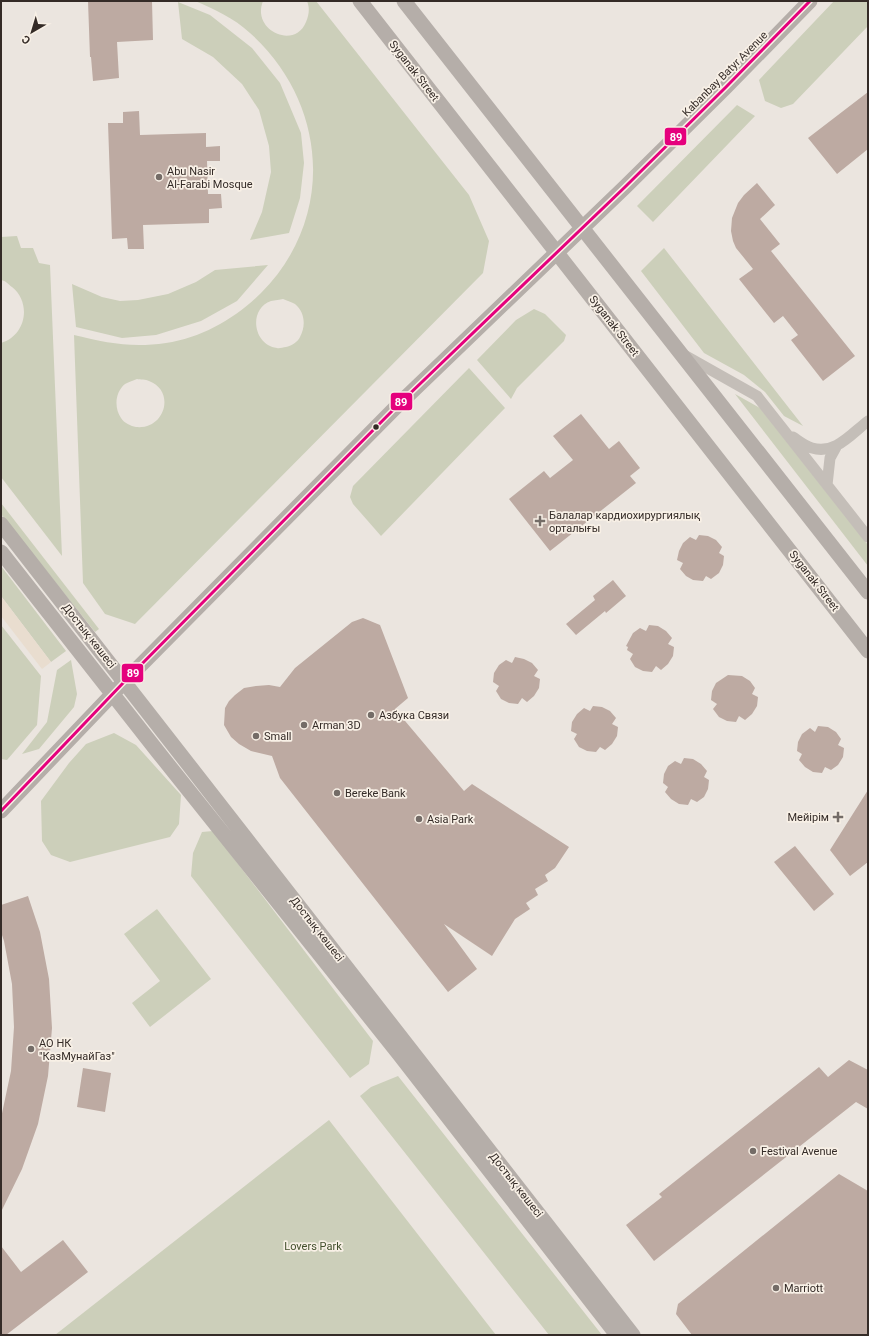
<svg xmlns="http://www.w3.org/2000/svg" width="869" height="1336" font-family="Roboto,sans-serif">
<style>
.green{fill:#cccfba;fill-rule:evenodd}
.plaza{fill:#e9ddcf}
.building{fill:#bdaaa2}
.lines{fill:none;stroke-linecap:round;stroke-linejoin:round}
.street{stroke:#c4beb8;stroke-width:11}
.secondary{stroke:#b5aea9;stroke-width:15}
.bus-1-casing{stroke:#f8f0e6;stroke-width:6}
.bus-1{stroke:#e5007d;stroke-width:3}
.poi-dot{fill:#746c67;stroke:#f8f0e6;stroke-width:1.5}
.bus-dot{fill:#342b27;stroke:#f8f0e6;stroke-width:1.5}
.labels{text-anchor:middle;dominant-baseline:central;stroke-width:3.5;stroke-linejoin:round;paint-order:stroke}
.street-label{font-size:11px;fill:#342b27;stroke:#f8f0e6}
.poi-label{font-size:11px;fill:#342b27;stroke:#f8f0e6;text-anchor:start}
.park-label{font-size:11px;fill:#43502d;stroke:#f8f0e6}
.line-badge{stroke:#f8f0e6;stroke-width:1.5}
.badge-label{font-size:11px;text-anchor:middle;font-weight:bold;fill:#fff}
</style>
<rect width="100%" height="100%" fill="#ebe5df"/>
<path class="green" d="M 195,1 L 263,1 C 251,31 295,50 306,22 C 309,15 310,8 307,1 L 316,1 L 469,195 L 489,241 L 483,273 L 135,624 L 105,614 L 83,583 L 74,335 C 107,343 131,348 166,343 C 202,338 236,318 261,293 C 336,218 328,103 250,33 C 234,18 214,9 195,1 ZM 283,299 C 287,301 292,302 295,304 C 305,312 306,326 300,337 C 298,342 291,346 286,347 C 283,347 279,349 277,348 C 253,345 248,309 271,301 C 275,300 280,300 283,299 ZM 137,379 C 140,380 146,379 149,381 C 176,391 165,430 136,427 C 131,426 124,423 121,418 C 114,408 115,392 125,384 C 128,382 133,381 137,379 Z
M 834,1 L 868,1 L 868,26 L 793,104 L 781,108 L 765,101 L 759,80 Z
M 178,2 L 210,15 L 252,48 L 280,83 L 301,133 L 304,163 L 300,198 L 289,233 L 250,240 L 262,212 L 271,172 L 269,146 L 259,110 L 242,84 L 213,57 L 182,39 Z
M 737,105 L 755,116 L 653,222 L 637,206 Z
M 17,236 L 21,248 L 33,248 L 39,263 L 50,265 L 62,556 L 1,477 L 1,343 C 26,336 32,303 12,287 C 8,284 6,281 1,280 L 1,237 Z
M 664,248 L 803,426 L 784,416 L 765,392 L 744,375 L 704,353 L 641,271 Z
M 268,265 L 237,301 L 201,321 L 156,335 L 122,338 L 76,327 L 72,284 L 102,297 L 120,301 L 138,300 L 168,294 L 196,282 L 215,270 Z
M 534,309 L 545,314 L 566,335 L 564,341 L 517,388 L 511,399 L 477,360 L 516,320 Z
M 469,368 L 505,408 L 381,536 L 353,504 L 350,497 L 353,486 Z
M 735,394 L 760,408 L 868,545 L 868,566 Z
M 1,503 L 99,629 L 95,632 L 1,514 Z
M 1,566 L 66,651 L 51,662 L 1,596 Z
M 1,625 L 41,676 L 37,725 L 7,760 L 1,759 Z
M 71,660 L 77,694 L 74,707 L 39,749 L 22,754 L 47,722 L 57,670 Z
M 114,733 L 136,745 L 181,795 L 179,824 L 170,837 L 70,862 L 51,855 L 42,841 L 41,801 L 69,763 L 86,744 Z
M 213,831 L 373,1041 L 369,1064 L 350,1078 L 191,876 L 193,853 L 202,832 Z
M 157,909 L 211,979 L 150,1027 L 132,1003 L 160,981 L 124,934 Z
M 398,1076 L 602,1335 L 549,1335 L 360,1096 L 371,1087 Z
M 329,1120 L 496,1335 L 55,1335 Z"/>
<path class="plaza" d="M 1,596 L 51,662 L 42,669 L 1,616 Z"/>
<path class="building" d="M 88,1 L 152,1 L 153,40 L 117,42 L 119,78 L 93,81 L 91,57 L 90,57 Z
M 868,92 L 868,149 L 837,174 L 808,138 Z
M 139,111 L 140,135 L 206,133 L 206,147 L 220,146 L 220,161 L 207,161 L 208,194 L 221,194 L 222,208 L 209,209 L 209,223 L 143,225 L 144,249 L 128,249 L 127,238 L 112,239 L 108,123 L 123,123 L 123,112 Z
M 757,183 L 775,205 L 760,219 L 780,244 L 771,251 L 855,356 L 823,381 L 791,340 L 798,335 L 783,316 L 774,323 L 739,279 L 753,269 L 736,248 L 733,241 L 731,231 L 732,218 L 738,203 L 744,195 Z
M 581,414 L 609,449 L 619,441 L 640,468 L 630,476 L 636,483 L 550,551 L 509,499 L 544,471 L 550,478 L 573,460 L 553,436 Z
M 699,535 L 708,536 L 716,540 L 722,547 L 719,553 L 724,556 L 723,565 L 719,573 L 711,579 L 706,576 L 703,581 L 693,580 L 686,576 L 680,569 L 683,563 L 677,560 L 679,551 L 683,543 L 690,537 L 696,540 Z
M 613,580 L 626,596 L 606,613 L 605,611 L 576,635 L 566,624 L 595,600 L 593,596 Z
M 363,618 L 380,625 L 408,698 L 395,709 L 464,791 L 472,784 L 569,847 L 555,868 L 545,875 L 548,881 L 535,889 L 538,895 L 526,903 L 530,909 L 515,919 L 492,956 L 444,924 L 477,969 L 448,992 L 280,778 L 272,756 L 251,751 L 239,744 L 231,737 L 224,725 L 225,708 L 229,701 L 235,695 L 244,688 L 256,686 L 269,685 L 280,687 L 295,668 L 352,622 Z
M 649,625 L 658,626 L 666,631 L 672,638 L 668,644 L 674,647 L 673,656 L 668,664 L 661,670 L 656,666 L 652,672 L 643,671 L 635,667 L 630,659 L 633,654 L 627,650 L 628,647 L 626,646 L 633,633 L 640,628 L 646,631 Z
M 515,657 L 524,659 L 532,663 L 538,670 L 534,676 L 540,679 L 539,688 L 534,696 L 527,702 L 522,698 L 518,704 L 509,703 L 501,699 L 496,691 L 499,686 L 493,682 L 494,673 L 499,665 L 506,660 L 512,663 Z
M 728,675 L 742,676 L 750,681 L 755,688 L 752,694 L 758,697 L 757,706 L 752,714 L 745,720 L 739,716 L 736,722 L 727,721 L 719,717 L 713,709 L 717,704 L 711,700 L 712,691 L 716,683 Z
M 593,706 L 602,707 L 610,711 L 616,718 L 612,724 L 618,727 L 617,736 L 612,744 L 605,750 L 600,747 L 596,752 L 587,751 L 579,747 L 574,739 L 577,734 L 571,731 L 572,722 L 577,714 L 584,708 L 590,711 Z
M 818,726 L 828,727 L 836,732 L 841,739 L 838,745 L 844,748 L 843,757 L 838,765 L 831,770 L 825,767 L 822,773 L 813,772 L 805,767 L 799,760 L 802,754 L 797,751 L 798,742 L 802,734 L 810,728 L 815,732 Z
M 684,758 L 693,759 L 701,764 L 707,771 L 704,777 L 709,780 L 708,789 L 704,797 L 697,802 L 691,799 L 688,805 L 679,804 L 671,799 L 665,792 L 668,787 L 663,783 L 664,774 L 668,766 L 675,761 L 681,764 Z
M 868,790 L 868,862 L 850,876 L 830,850 Z
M 795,846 L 834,894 L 814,911 L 774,862 Z
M 28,896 L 40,932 L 49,979 L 52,1028 L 48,1076 L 38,1124 L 22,1169 L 1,1212 L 1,1118 L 11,1071 L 14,1027 L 12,984 L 4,941 L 1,932 L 1,905 Z
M 849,1060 L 868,1070 L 868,1109 L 856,1102 L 654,1261 L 626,1225 L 662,1197 L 659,1194 L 819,1067 L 828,1077 Z
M 83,1068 L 111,1073 L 105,1112 L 77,1107 Z
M 839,1174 L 868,1191 L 868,1335 L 692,1335 L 676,1314 L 678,1304 Z
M 63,1240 L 88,1272 L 6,1335 L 1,1335 L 1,1246 L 21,1272 Z"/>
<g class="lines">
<path class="street" d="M 686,356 L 757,396 L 868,537
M 793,437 C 799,441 805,446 812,448 C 835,455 851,434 868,421
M 827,485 L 830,458 L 836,447"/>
<path class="secondary" d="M 360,1 L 868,651
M 404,1 L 868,592
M 1,524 L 633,1335
M 1,552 L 158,752 L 399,1054 L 617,1335
M 1,811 L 124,682 L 398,405 L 625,187 L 726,87 L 810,1"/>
<g class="bus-1-casing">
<path id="bus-1" d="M 1,811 L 124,682 L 398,405 L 625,187 L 726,87 L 810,1"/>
</g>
<use href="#bus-1" class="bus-1"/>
</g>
<g class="poi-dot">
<circle cx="159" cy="177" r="4"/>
<path d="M538 515h4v4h4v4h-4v4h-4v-4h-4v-4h4z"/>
<circle cx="371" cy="715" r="4"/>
<circle cx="304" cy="725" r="4"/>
<circle cx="256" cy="736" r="4"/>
<circle cx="337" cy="793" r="4"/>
<path d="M836 811h4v4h4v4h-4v4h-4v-4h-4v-4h4z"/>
<circle cx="419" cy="819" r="4"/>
<circle cx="31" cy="1049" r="4"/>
<circle cx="753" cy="1151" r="4"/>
<circle cx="776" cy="1288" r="4"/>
</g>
<circle class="bus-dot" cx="376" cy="427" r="3.5"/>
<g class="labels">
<g class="street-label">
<text transform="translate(414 71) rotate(52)">Syganak Street</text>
<text transform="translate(725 74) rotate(-45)">Kabanbay Batyr Avenue</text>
<text transform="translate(614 326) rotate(52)">Syganak Street</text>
<text transform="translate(814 581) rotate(52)">Syganak Street</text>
<text transform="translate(89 636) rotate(52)">Достық көшесі</text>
<text transform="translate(317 929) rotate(52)">Достық көшесі</text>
<text transform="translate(516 1185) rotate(52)">Достық көшесі</text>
</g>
<g class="poi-label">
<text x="167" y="171">Abu Nasir<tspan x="167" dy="13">Al-Farabi Mosque</tspan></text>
<text x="549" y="515">Балалар кардиохирургиялық<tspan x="549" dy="13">орталығы</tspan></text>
<text x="379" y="715">Азбука Связи</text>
<text x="312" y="725">Arman 3D</text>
<text x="264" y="736">Small</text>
<text x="345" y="793">Bereke Bank</text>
<text x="829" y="817" text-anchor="end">Мейірім</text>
<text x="427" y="819">Asia Park</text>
<text x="39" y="1043">АО НК<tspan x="39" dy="13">"КазМунайГаз"</tspan></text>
<text x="761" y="1151">Festival Avenue</text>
<text x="784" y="1288">Marriott</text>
</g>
<g class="park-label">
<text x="313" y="1246">Lovers Park</text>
</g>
</g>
<g class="line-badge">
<rect x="664" y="127" width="23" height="19" rx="4" fill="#e5007d"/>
<rect x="390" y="392" width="23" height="19" rx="4" fill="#e5007d"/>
<rect x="121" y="663" width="23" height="20" rx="4" fill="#e5007d"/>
</g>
<g class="badge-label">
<text x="676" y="141">89</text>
<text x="401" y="406">89</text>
<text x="133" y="677">89</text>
</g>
<rect width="869" height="1336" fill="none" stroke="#342b27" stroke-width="4"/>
<g transform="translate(32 32) rotate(218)" stroke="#f8f0e6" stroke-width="3" paint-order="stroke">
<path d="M0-3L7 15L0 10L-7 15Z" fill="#342b27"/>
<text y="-6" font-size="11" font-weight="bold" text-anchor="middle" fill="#342b27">С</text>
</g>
</svg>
